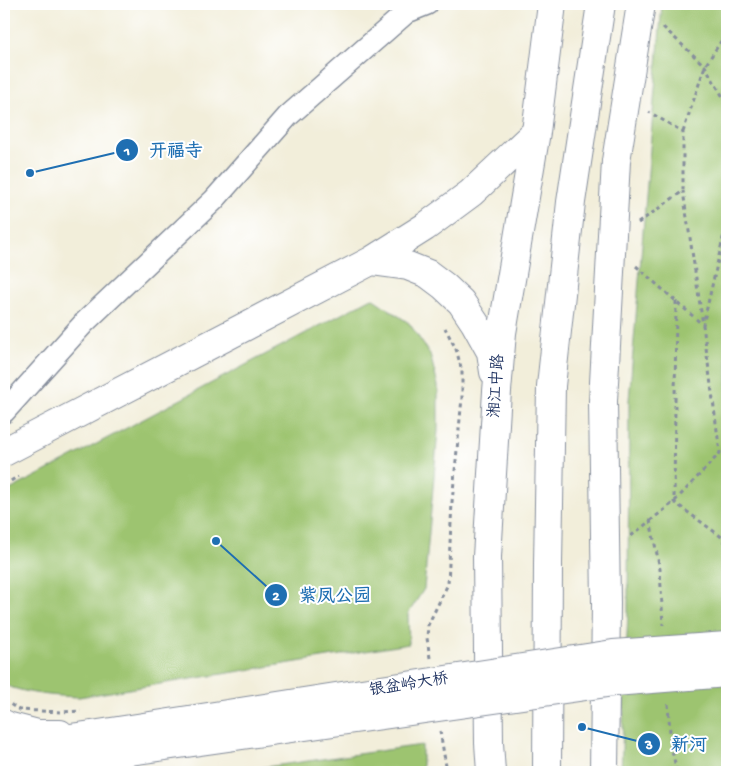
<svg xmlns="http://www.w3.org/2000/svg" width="731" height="776" font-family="'Gochi Hand','LXGW WenKai TC',sans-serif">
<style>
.green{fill:#9dc470;stroke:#5c7a67}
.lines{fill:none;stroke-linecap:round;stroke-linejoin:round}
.minor-casing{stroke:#868e9c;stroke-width:24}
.tertiary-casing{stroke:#868e9c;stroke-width:30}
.primary-casing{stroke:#868e9c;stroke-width:30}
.trunk-casing{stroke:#868e9c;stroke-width:30}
.path{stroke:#868e9c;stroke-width:3;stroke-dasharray:4 4;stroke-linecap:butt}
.minor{stroke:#fff;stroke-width:21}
.tertiary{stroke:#fff;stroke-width:28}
.primary{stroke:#fff;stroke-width:28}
.trunk{stroke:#fff;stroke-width:28}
.trunk-bridge-casing{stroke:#868e9c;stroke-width:30;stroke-linecap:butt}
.path-bridge{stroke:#868e9c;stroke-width:3;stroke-dasharray:4 4;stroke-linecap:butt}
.trunk-bridge{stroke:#fff;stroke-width:28}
.labels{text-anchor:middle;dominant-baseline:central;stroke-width:4;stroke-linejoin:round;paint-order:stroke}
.street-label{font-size:16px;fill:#1b2f5e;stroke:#fff}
.leader{fill:none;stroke:#1f6fb2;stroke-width:2}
.callout-dot{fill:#1f6fb2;stroke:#fff;stroke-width:2}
.mark-label{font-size:15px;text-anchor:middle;font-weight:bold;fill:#fff}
.callout-label{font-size:18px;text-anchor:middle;font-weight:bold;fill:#1f6fb2;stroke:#fff;stroke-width:4;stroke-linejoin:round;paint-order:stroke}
</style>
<rect width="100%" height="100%" fill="#fff"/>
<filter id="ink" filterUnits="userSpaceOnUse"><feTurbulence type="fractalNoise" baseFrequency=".02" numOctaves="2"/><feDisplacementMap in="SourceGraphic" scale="10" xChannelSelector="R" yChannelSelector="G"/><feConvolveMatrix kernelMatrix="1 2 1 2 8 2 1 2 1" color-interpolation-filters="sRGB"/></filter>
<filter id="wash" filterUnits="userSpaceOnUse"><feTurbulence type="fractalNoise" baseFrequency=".0096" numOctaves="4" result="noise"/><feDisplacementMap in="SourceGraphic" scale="20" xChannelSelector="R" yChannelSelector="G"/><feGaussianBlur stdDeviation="1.12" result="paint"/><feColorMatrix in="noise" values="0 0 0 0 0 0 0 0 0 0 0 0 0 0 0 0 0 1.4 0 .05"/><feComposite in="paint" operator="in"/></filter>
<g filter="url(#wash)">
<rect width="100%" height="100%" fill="#f2eeda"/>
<path class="green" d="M 662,4 L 727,4 L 727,772 L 621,772 L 628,611 L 629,400 Z
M 372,298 L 409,323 L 430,354 L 438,386 L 438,431 L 424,589 L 408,614 L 409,644 L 79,697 C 53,696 28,694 4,685 L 4,493 Z
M 422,745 L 422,772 L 230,772 Z"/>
</g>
<g filter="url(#ink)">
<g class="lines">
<g class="minor-casing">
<path id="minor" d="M 4,412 L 85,322 L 214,200 L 288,116 L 407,12 L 427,4"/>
</g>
<g class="tertiary-casing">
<path id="tertiary" d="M 604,772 L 606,603 L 603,401 L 616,161 L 641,4"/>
</g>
<g class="primary-casing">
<path id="primary" d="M 371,261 L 408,266 L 428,274 L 444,286 L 461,302 L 475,323 L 491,352 L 494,372
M 4,452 L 371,261 L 425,227 L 471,193 L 536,132
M 4,724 L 7,726 L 38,734 L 60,734
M 491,772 L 489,743 L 487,557 L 497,391 L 502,333 L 536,132 L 552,4
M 547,772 L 548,564 L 551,386 L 571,202 L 601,4"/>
</g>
<g class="trunk-casing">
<path id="trunk" d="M 4,747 L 92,735
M 4,769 L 95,756"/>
</g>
<path class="path" d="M 663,27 L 705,66 L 727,104
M 683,132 L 705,66 L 727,32
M 638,223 L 683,191 L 683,132 L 649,112
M 636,266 L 703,325 L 727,221
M 676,301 L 674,502 L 723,538 L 727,546
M 4,485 L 19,476
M 650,520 L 660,569 L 663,625
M 631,536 L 674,502 L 720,453 L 703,325 L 683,191
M 430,658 L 427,638 L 428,625 L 448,584 L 452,502 L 462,398 L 462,371 L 456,349 L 445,328
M 668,704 L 671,746 L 677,772
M 440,731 L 447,772"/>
<use href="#minor" class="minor"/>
<use href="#tertiary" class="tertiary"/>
<use href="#primary" class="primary"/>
<use href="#trunk" class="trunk"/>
<g class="trunk-bridge-casing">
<path id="trunk-bridge" d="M 92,735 L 613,654 L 727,646
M 95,756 L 614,682 L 727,673"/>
</g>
<path class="path-bridge" d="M 4,700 L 19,710 L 61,712 L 81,711"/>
<use href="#trunk-bridge" class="trunk-bridge"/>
</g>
</g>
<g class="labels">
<g class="street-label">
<text transform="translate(498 386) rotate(-86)">湘江中路</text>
<text transform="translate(409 686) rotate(-9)">银盆岭大桥</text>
</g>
</g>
<path class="leader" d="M30 173L127 150M216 541L276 595M582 727L649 744"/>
<g class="callout-dot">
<circle cx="30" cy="173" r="5"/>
<circle cx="216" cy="541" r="5"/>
<circle cx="582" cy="727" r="5"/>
<circle cx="127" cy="150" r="12"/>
<circle cx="276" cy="595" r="12"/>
<circle cx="649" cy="744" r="12"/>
</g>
<g class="mark-label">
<text x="127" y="155">1</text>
<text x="276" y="600">2</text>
<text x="649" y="749">3</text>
</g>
<g class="callout-label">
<text x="176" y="156">开福寺</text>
<text x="335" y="601">紫凤公园</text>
<text x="689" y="750">新河</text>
</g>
<rect width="731" height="776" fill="none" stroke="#fff" stroke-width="20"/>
</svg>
